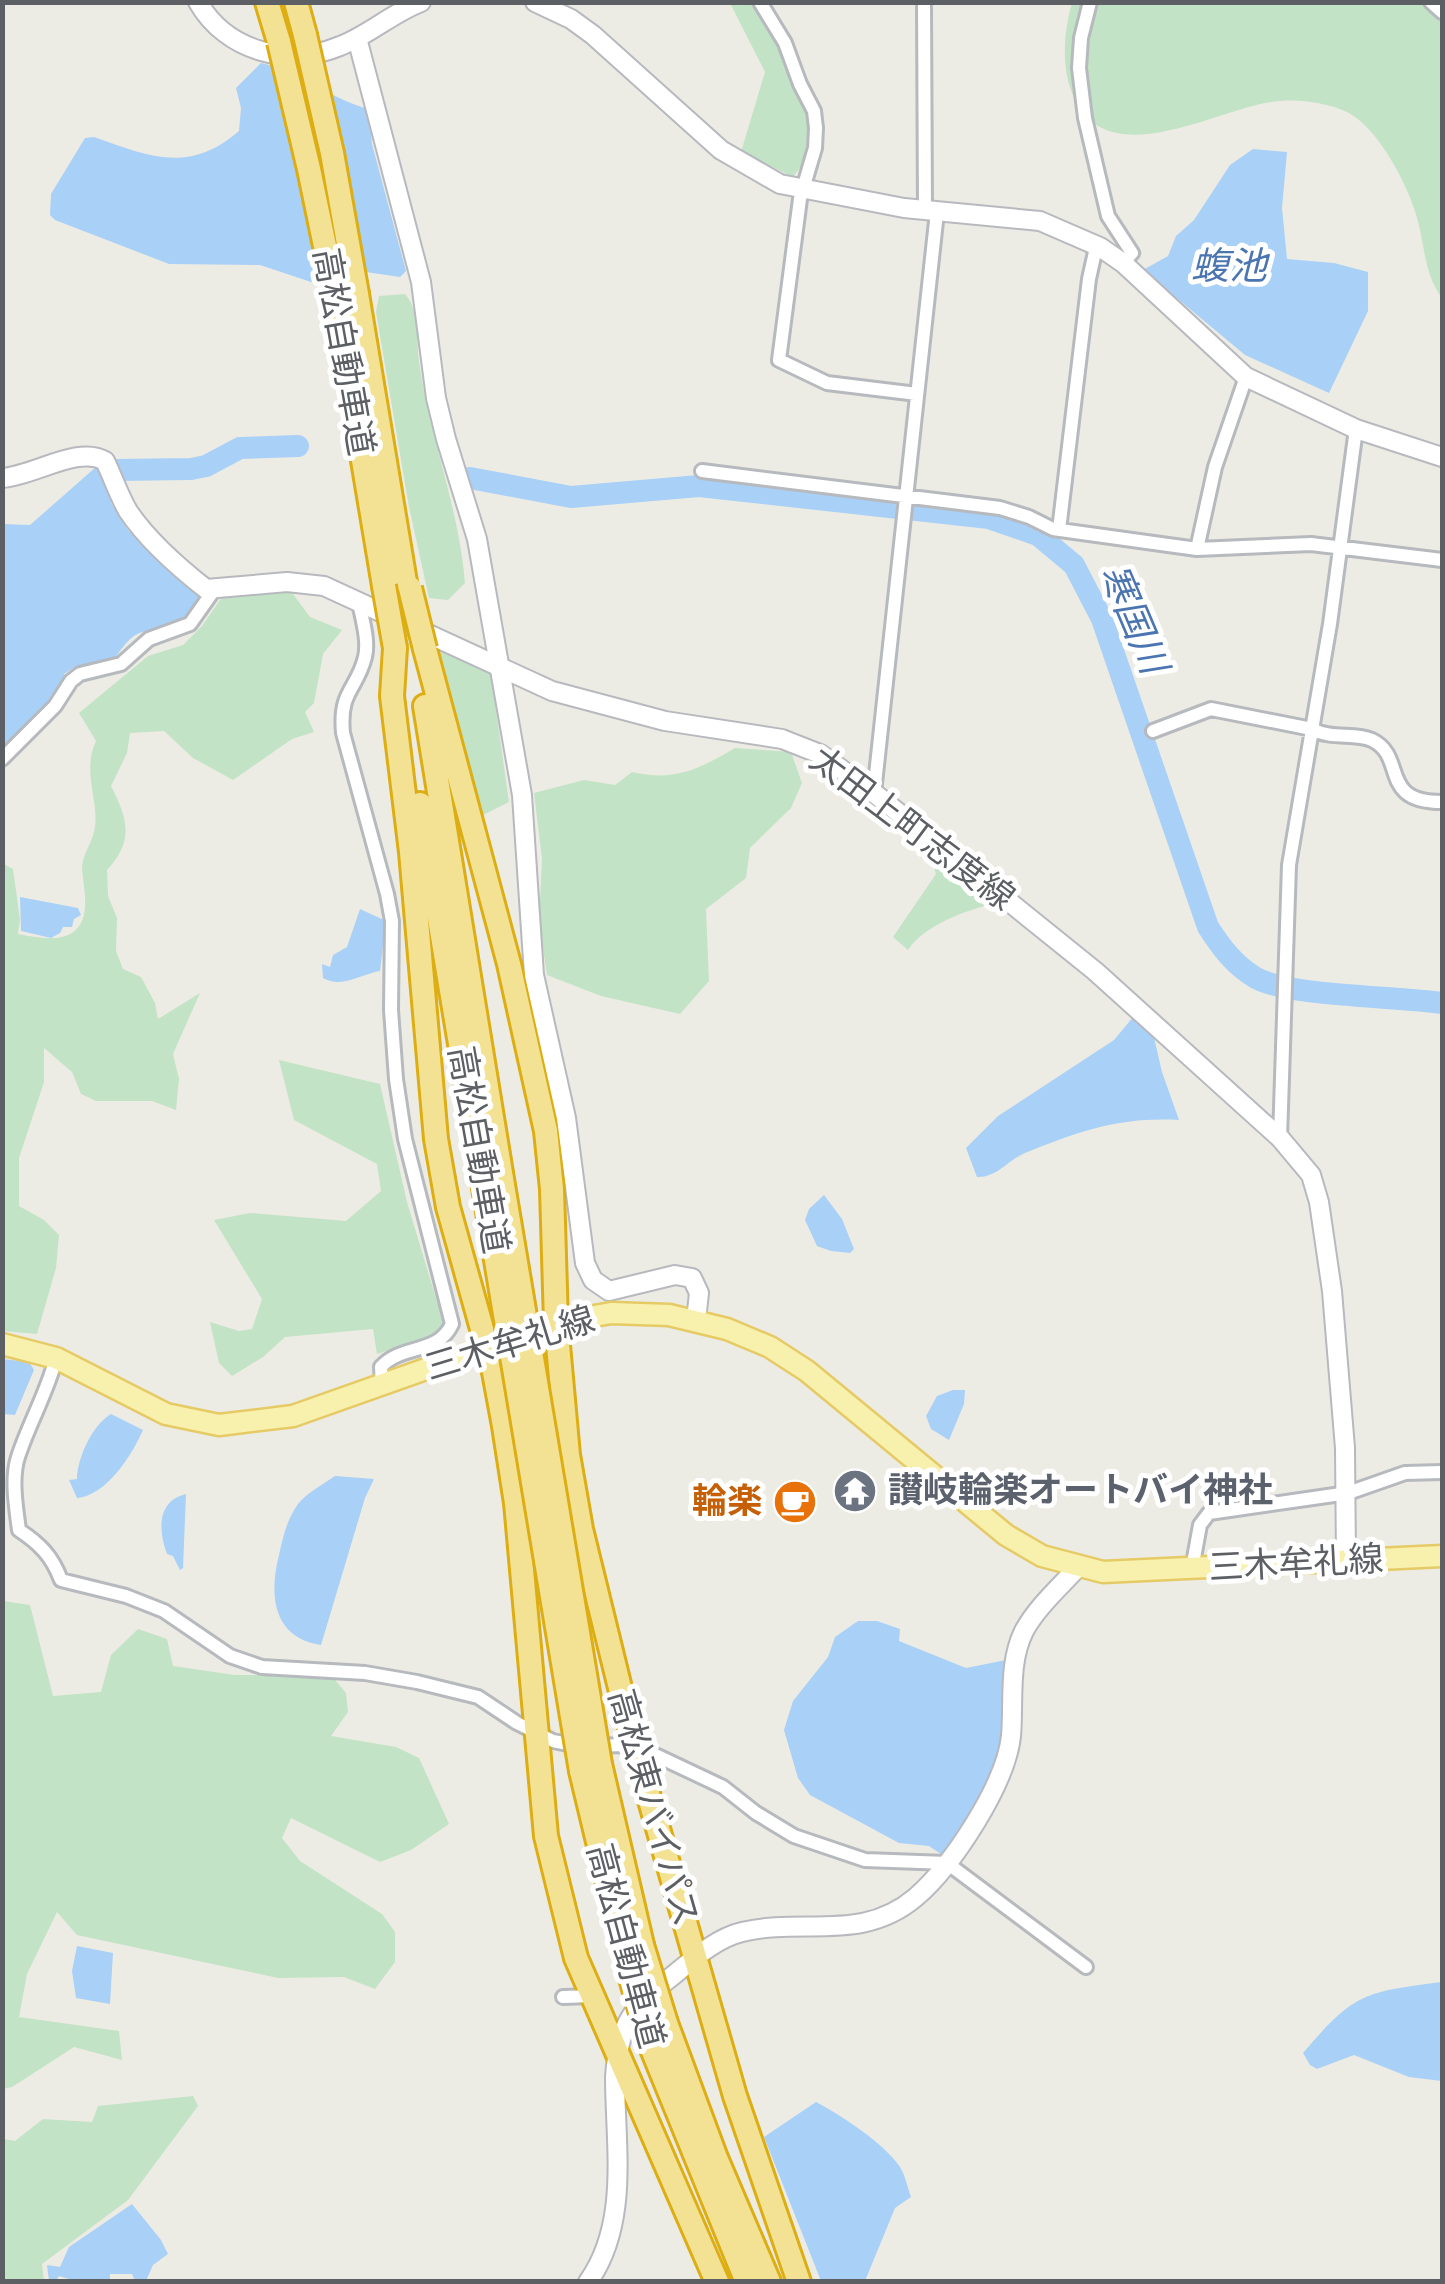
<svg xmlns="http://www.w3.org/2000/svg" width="1445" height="2284" font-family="'Varela Round','Noto Sans JP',sans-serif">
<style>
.green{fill:#c2e3c5}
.water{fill:#a9d0f7}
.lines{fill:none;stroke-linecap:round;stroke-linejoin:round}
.river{stroke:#a9d0f7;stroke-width:22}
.street-casing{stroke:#b6b9bd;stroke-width:18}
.secondary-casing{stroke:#b7b9bf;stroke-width:22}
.primary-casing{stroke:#e5ca65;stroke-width:25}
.highway-casing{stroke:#ddad14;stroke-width:28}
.street{stroke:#fff;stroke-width:12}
.secondary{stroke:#fff;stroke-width:18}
.primary{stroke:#f8f1ae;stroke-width:20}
.highway{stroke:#f4e294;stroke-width:22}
.highway-bridge-casing{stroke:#ddad14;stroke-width:28;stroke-linecap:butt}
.highway-bridge{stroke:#f4e294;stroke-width:22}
.labels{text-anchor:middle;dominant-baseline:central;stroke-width:10;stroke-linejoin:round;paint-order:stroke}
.street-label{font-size:35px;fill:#5c5f63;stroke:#fff}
.worship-label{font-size:35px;font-weight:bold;fill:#5b616d;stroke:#fff;text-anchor:start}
.food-label{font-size:35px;font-weight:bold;fill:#c56008;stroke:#fff;text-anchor:end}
.water-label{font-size:38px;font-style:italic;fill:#4b75b1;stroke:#fff}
</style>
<rect width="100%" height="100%" fill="#edece4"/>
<path class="green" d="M 730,3 L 755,3 C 780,44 819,99 809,150 C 807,159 799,169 793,177 L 741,152 L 765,72 Z
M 1072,3 L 1442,3 L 1442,298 C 1423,273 1425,241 1415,211 C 1405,180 1377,127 1347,112 C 1326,102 1294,98 1271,102 C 1212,111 1104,176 1072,93 C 1061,65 1064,31 1072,3 Z
M 405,294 C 420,310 416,340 419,361 C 429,436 459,507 465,583 L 448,600 L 429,598 L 409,507 L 376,312 L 379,296 Z
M 290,590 L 310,617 L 342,630 L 323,654 L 314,703 L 305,712 L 314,732 L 292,739 L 233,780 L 193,758 L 164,731 L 130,733 L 127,753 L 111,786 C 128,819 134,841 107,870 L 108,896 L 117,918 L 116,951 L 123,969 L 141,977 L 155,1003 L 158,1019 L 200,993 L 173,1054 L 179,1079 L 176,1110 L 152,1101 L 96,1101 L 81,1094 L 72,1072 L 44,1048 L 44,1082 L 19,1158 L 19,1206 L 44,1220 L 59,1235 L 56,1268 L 37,1334 L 3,1331 L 2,863 L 13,869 L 20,920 L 18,934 C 44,939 82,947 85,907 C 86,895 83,881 82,869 C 82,855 91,845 94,832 C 101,805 81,772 96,741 L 79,713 L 148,656 L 183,645 L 202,626 L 224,594 Z
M 439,647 L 491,675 L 509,802 L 483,815 Z
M 735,748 L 791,752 L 802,783 L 791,808 L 750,848 L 746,878 L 706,909 L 709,981 L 680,1014 L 601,996 L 547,975 L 539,922 L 542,859 L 534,793 L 584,780 L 615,785 L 632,772 C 675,782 699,769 735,748 Z
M 931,847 L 998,902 C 968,910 925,924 908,950 L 893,937 L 936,874 L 928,849 Z
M 279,1060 L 380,1084 L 407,1202 L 444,1325 L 430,1337 L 377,1354 L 373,1329 L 285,1337 L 263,1357 L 232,1376 L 219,1363 L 210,1322 L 239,1331 L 252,1329 L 262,1299 L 214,1220 L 250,1213 L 346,1221 L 381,1191 L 377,1164 L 294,1120 Z
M 3,1601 L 30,1605 L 53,1696 L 101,1692 L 111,1655 L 138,1629 L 167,1639 L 173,1666 L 235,1675 L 331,1675 L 346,1693 L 348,1712 L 331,1736 L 396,1747 L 419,1758 L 449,1824 L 411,1850 L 380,1862 L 291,1818 L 282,1838 L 300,1861 L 382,1914 L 395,1932 L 395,1962 L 375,1989 L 344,1977 L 278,1978 L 77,1935 L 57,1912 L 27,1974 L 19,2017 L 119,2031 L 122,2060 L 74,2047 L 12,2087 L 3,2089 Z
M 193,2096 L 198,2106 L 128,2200 L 42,2264 L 44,2281 L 3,2281 L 3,2139 L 15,2141 L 43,2119 L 92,2122 L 98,2106 Z"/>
<path class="water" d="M 261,63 C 299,71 330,99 369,109 L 372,144 L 406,271 L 400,277 L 366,272 L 326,283 L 311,282 L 260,265 L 169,264 L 55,220 L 50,215 L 51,194 L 85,138 L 94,137 C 150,157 189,174 239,131 L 241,108 L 236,88 Z
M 1253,149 L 1287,152 L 1282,208 L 1287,259 L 1334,263 L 1368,272 L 1368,311 L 1329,393 L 1245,355 L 1143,270 L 1168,256 L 1176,236 L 1194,220 L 1230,165 Z
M 96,467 L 104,468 L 117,491 L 111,503 L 128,530 L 206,602 L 180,628 C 141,635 139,622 114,660 L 73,668 L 64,674 L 68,700 L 3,752 L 3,524 L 30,525 Z
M 20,897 L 78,908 L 81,915 L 74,919 L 72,927 L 63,927 L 60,933 L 51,938 L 21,931 Z
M 360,909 L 386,921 L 380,971 C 361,974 342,989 323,978 L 322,964 L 330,967 L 333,955 L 347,947 Z
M 1134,1016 L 1153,1033 L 1162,1072 L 1179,1120 C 1119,1117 1080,1131 1025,1153 C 1008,1160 997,1178 977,1177 L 966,1148 L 998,1116 L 1114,1040 Z
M 824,1195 L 842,1219 L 854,1249 L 850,1253 L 831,1251 L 817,1246 L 805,1220 L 809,1209 Z
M 2,1359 L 29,1362 L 34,1370 L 15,1415 L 3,1414 Z
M 953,1390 L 965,1390 L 964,1404 L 949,1440 L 931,1429 L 926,1416 L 937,1396 Z
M 111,1414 L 143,1430 C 132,1455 106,1496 77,1498 L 69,1480 L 77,1479 C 77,1460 91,1426 111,1414 Z
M 335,1476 L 374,1479 L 365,1498 L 321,1645 C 272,1638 269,1594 279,1555 C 283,1537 287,1519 298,1504 C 308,1492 322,1485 335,1476 Z
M 186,1494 L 183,1568 L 180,1570 L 173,1556 L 167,1554 C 158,1530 157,1501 186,1494 Z
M 858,1621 L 877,1621 L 900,1629 L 899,1641 L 966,1668 L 1006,1660 L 1006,1720 L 992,1788 L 944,1856 L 929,1846 L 899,1843 L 810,1795 L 798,1778 L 784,1730 L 793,1701 L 828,1657 L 835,1637 Z
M 77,1946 L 113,1953 L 110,2004 L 76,1998 L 72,1971 Z
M 1442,1982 L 1442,2081 L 1409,2077 L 1354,2055 L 1317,2069 L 1310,2065 L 1303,2053 C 1355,1992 1365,1992 1442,1982 Z
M 816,2102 C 842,2116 883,2142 900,2167 C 905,2175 908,2188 911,2197 L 895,2208 L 865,2281 L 821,2281 L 764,2137 Z
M 132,2204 L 161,2240 L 168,2254 L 153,2265 L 146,2281 L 135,2281 L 132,2274 L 110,2274 L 110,2281 L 76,2281 L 59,2276 L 56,2281 L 49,2281 L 47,2265 L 60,2267 L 69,2247 Z"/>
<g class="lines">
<path class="river" d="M 470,478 L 571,497 L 699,486 L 989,518 L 1038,535 L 1074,565 L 1102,619 L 1208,927 C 1221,947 1234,965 1256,978 C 1291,997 1398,996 1442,1003
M 98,483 L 116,470 L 191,469 L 206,466 L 240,448 L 298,446"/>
<g class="street-casing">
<path id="street" d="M 760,2 L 785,43 L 800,84 L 814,111 L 816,128 L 815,148 L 800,199 L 779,360 L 827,383 L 917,394
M 924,2 L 925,211
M 1090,2 L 1081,38 L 1079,68 L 1085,118 L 1108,216 L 1132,253 L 1123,263
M 1431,2 L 1442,12
M 702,471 L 1000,508 L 1029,517 L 1053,529 L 1197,549 L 1311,544 L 1442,560
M 1059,530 L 1089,279 L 1095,252 L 1100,247
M 1197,549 L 1215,467 L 1246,377
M 359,602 C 362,619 369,640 365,657 C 357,690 339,690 343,733 L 387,894 L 392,921 L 391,1010 L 396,1079 L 405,1139 L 452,1324 C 438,1355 401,1344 381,1367 L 382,1385
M 1153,731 L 1211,709 L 1312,729 C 1332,740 1354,732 1372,740 C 1407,757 1378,802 1442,802
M 2,759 L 55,706 L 71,681 L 80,674 L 121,664 L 149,639 L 190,624 L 214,590
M 874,793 L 937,212
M 1280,1138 L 1289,865 L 1330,624 L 1356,429
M 56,1358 C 47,1393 29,1423 18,1457 C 11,1479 16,1507 19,1530 C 40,1544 52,1556 61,1580 L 126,1596 L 164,1611 L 230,1656 L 262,1667 L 365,1673 L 417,1682 L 478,1697 L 517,1723 L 553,1741 L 578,1746 L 634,1745 L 723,1787 L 756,1813 L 794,1836 L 865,1860 L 947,1863 L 1086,1967
M 1192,1569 L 1200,1525 L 1209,1513 L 1348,1493 L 1405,1473 L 1442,1472
M 563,1997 L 592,1996"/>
</g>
<g class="secondary-casing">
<path id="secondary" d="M 198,2 C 226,51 288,68 340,46 C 369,35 392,13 421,2
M 535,2 L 571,19 L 593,35 L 721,150 L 780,184 L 904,208 L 1040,221 L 1100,247 L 1123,263 L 1246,377 L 1356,429 L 1442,457
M 357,38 L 421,282 L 436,398 L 446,439 L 477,539 L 522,795 L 534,975 L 566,1118 L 585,1263 L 593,1280 L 609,1291 L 675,1275 L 692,1278 L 699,1293 L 696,1320
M 2,478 C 34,476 78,445 105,461 C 113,477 119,496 128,511 C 148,541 178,567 206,589 L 287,582 L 324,586 L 552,691 L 665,721 L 782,739 L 820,754 L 874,793 L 1095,971 L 1280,1138 L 1311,1175 L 1319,1202 L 1332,1291 L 1345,1448 L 1346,1561
M 588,2282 C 630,2223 615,2145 615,2077 C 618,2031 629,2009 666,1981 C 688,1964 713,1939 742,1932 C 804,1917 862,1943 916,1897 C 953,1865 1006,1784 1011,1736 C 1014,1702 1008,1663 1024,1631 C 1037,1607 1060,1587 1078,1567"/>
</g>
<g class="primary-casing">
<path id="primary" d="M 2,1344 L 56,1358 L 166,1414 L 219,1425 L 293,1416 L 556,1323 L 611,1313 L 669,1315 L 727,1329 L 770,1347 L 807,1371 L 1006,1535 L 1042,1556 L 1103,1572 L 1442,1556"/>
</g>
<g class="highway-casing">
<path id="highway" d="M 267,2 L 279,42
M 296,2 L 305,35
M 357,294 L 406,588
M 336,299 L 384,586
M 395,648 L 392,696 L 411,852 L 436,1139 L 448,1207 L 494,1372 L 504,1426 L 516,1503 L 546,1836 L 576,1958 L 717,2282
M 425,649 L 509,964 L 546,1131 L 552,1189 L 556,1323 L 568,1455 L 581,1529 L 634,1745 L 735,2096 L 799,2282
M 425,706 L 502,1179
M 420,804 L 483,1182
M 600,1764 L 642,1945
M 581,1771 L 630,1975
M 666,2023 L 716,2158 L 769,2282
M 650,2044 L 747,2282"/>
</g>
<use href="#street" class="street"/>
<use href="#secondary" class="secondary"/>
<use href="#primary" class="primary"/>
<use href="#highway" class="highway"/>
<g class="highway-bridge-casing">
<path id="highway-bridge" d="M 305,35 L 332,153 L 357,294
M 279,42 L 309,169 L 336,299
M 384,586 L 395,648
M 410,588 L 425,649
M 502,1179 L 600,1764
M 483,1182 L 581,1771
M 642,1945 L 666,2023
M 630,1975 L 650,2044"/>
</g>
<use href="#highway-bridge" class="highway-bridge"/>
</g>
<defs>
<g id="temple-disc" transform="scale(2.25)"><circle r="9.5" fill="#6b7280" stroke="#fff"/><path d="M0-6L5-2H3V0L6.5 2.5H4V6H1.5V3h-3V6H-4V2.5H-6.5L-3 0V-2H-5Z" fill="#fff"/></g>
<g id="cafe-disc" transform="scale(2.25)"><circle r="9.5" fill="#e8710a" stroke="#fff"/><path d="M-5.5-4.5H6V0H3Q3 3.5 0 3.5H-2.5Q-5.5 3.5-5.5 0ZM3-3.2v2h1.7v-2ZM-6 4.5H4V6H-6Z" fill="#fff"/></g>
</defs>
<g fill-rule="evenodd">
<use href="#temple-disc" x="855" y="1491"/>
<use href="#cafe-disc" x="795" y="1502"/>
</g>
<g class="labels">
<g class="street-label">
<text transform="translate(343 352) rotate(80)">高松自動車道</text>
<text transform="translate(912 829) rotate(37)">太田上町志度線</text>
<text transform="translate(478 1150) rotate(80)">高松自動車道</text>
<text transform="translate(510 1344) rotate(-17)">三木牟礼線</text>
<text transform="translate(1296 1564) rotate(-3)">三木牟礼線</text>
<text transform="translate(653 1808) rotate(74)">高松東バイパス</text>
<text transform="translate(625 1946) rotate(75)">高松自動車道</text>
</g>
<g class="worship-label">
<text x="888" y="1491">讃岐輪楽オートバイ神社</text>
</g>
<g class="food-label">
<text x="762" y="1502">輪楽</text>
</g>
<g class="water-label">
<text x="1229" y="267">蝮池</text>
<text transform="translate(1133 619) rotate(67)">寒国川</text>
</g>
</g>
<rect width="1445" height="2284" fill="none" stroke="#5c5f63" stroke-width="10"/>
</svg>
